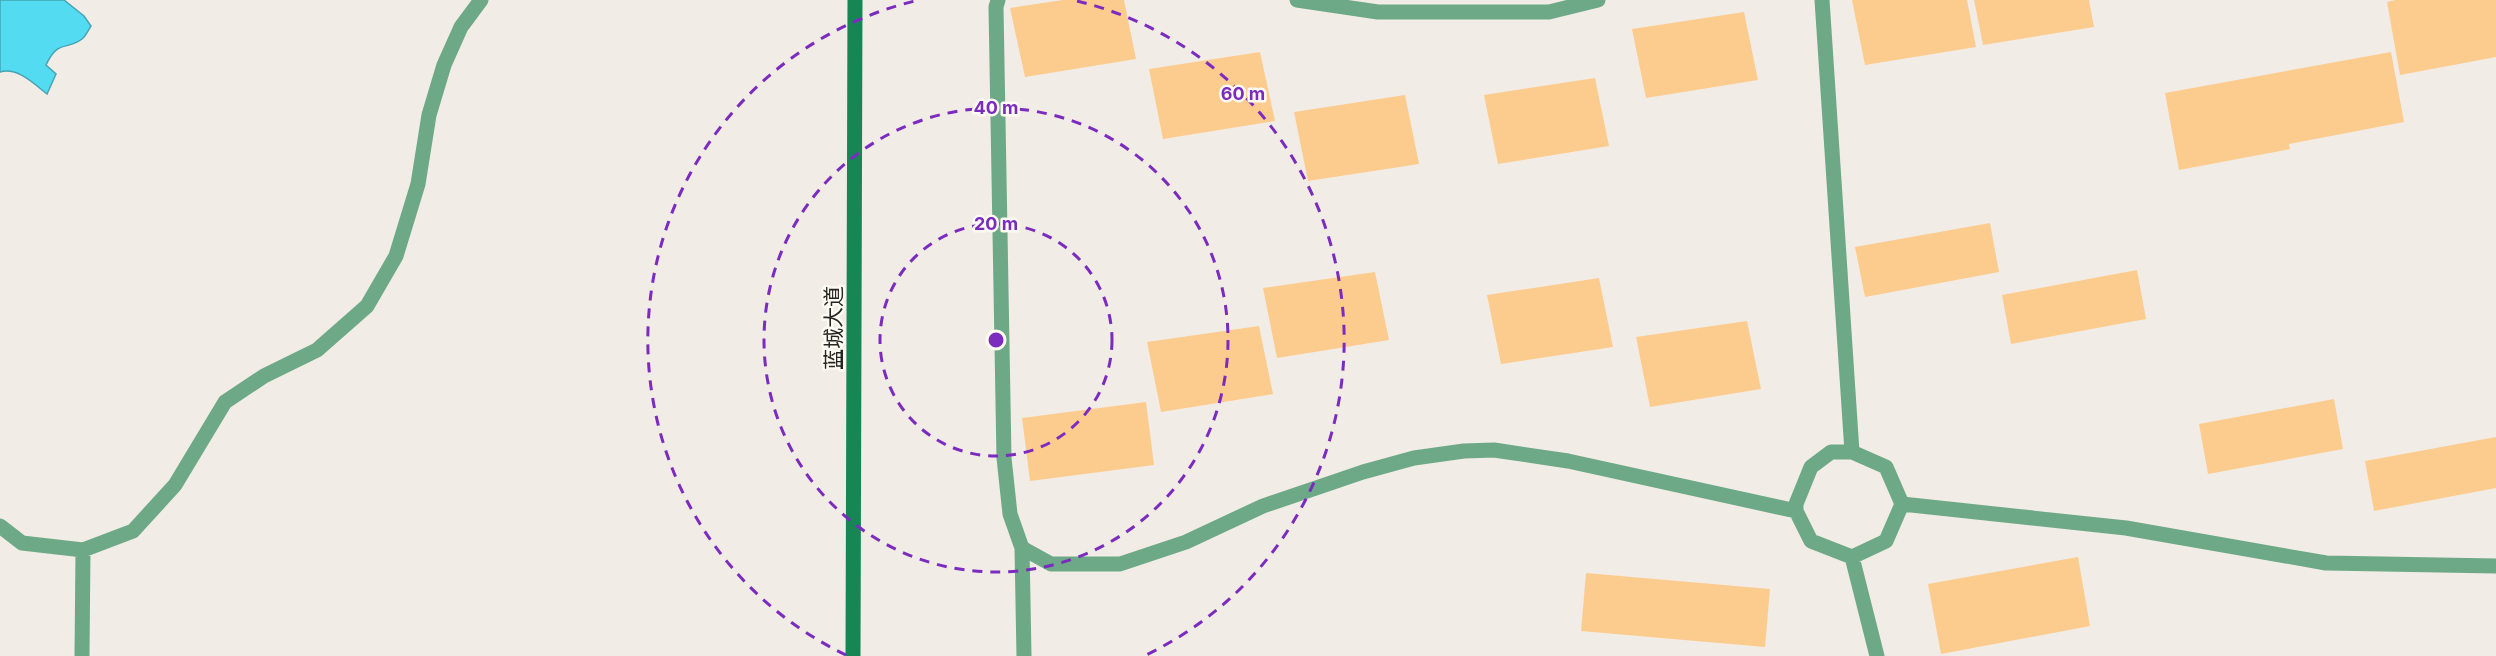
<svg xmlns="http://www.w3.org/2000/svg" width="2496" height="656" font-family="Inter,'Noto Sans SC',sans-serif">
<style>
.water{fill:#53dbf1;stroke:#46a4b3;stroke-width:1.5}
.building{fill:#fccc8e}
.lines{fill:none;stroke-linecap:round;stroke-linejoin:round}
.minor{stroke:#6da987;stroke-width:15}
.secondary{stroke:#168655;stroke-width:15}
.ring{fill:none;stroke:#7b2cbf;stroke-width:3;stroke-dasharray:10 8}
.labels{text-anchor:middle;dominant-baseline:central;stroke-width:5;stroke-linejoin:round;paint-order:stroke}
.street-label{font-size:21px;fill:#272523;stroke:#fefaf4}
.centre{fill:#7b2cbf;stroke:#fefaf4;stroke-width:3}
.ring-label{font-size:18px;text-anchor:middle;font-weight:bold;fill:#7b2cbf;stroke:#fefaf4;stroke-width:5;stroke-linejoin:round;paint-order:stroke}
</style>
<rect width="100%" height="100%" fill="#f2ece6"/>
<path class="water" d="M 0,0 L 64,0 L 84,16 L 91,26 C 89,29 86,36 82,39 C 66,51 58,39 46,65 L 56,74 L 47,94 C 34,84 18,67 0,72 Z"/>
<path class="building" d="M 1063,0 L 1124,0 L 1136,59 L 1025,77 L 1010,8 Z
M 1852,0 L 1967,0 L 1976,47 L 1865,65 Z
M 1974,0 L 2089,0 L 2094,27 L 1983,45 Z
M 2395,0 L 2496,0 L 2496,57 L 2400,75 L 2387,2 Z
M 1744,12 L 1758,80 L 1646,98 L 1632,29 Z
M 1260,52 L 1275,121 L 1163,139 L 1149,69 Z
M 2391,52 L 2404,122 L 2289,144 L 2290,149 L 2179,170 L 2165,93 Z
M 1595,78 L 1609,146 L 1498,164 L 1484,95 Z
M 1405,95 L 1419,164 L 1308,181 L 1294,112 Z
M 1990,223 L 1999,272 L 1865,297 L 1855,247 Z
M 2137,270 L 2146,319 L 2011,344 L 2002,295 Z
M 1375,272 L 1389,340 L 1277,358 L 1263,288 Z
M 1599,278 L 1613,347 L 1501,364 L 1487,295 Z
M 1747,321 L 1761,389 L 1650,407 L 1636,337 Z
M 1259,326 L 1273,394 L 1161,412 L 1147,342 Z
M 2334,399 L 2343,449 L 2208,474 L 2199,424 Z
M 1146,402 L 1154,465 L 1030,481 L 1022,418 Z
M 2496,437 L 2496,488 L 2374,511 L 2365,461 Z
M 2078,557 L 2090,626 L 1941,654 L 1928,584 Z
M 1586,573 L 1770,589 L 1765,647 L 1581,631 Z"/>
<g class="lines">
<path class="minor" d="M 998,0 L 996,7 L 1004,458 L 1010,514 L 1022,548 L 1051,564 L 1120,564 L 1186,542 L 1263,506 L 1363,472 L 1414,458 L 1464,451 L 1494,450 L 1568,461 L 1796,511
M 1297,0 L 1378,12 L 1549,12 L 1598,0
M 1822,0 L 1852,452
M 1831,452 L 1852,452 L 1886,467 L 1902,504 L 1886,541 L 1852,557 L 1811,541 L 1796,511 L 1796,504 L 1811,467 Z
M 1902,504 L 2126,528 L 2326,563 L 2496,566
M 0,526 L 22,543 L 83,550 L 133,531 L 175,485 L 225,402 L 264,376 L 317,350 L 367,306 L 396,256 L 418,184 L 429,115 L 444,65 L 461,27 L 481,0
M 1022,548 L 1024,656
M 1852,557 L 1877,656
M 82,656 L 83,550"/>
<path class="secondary" d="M 853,656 L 855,0"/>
</g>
<g class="ring">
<circle cx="996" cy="340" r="116"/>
<circle cx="996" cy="340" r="232"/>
<path d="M846 655A349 349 0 0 1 915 1M1077 1A349 349 0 0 1 1146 655"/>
</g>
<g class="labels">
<g class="street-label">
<text transform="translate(833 328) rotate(-90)">蓝城大道</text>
</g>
</g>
<circle cx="996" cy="340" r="9" class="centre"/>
<g class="ring-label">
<text x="1243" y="100">60 m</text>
<text x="996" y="114">40 m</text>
<text x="996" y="230">20 m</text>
</g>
</svg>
